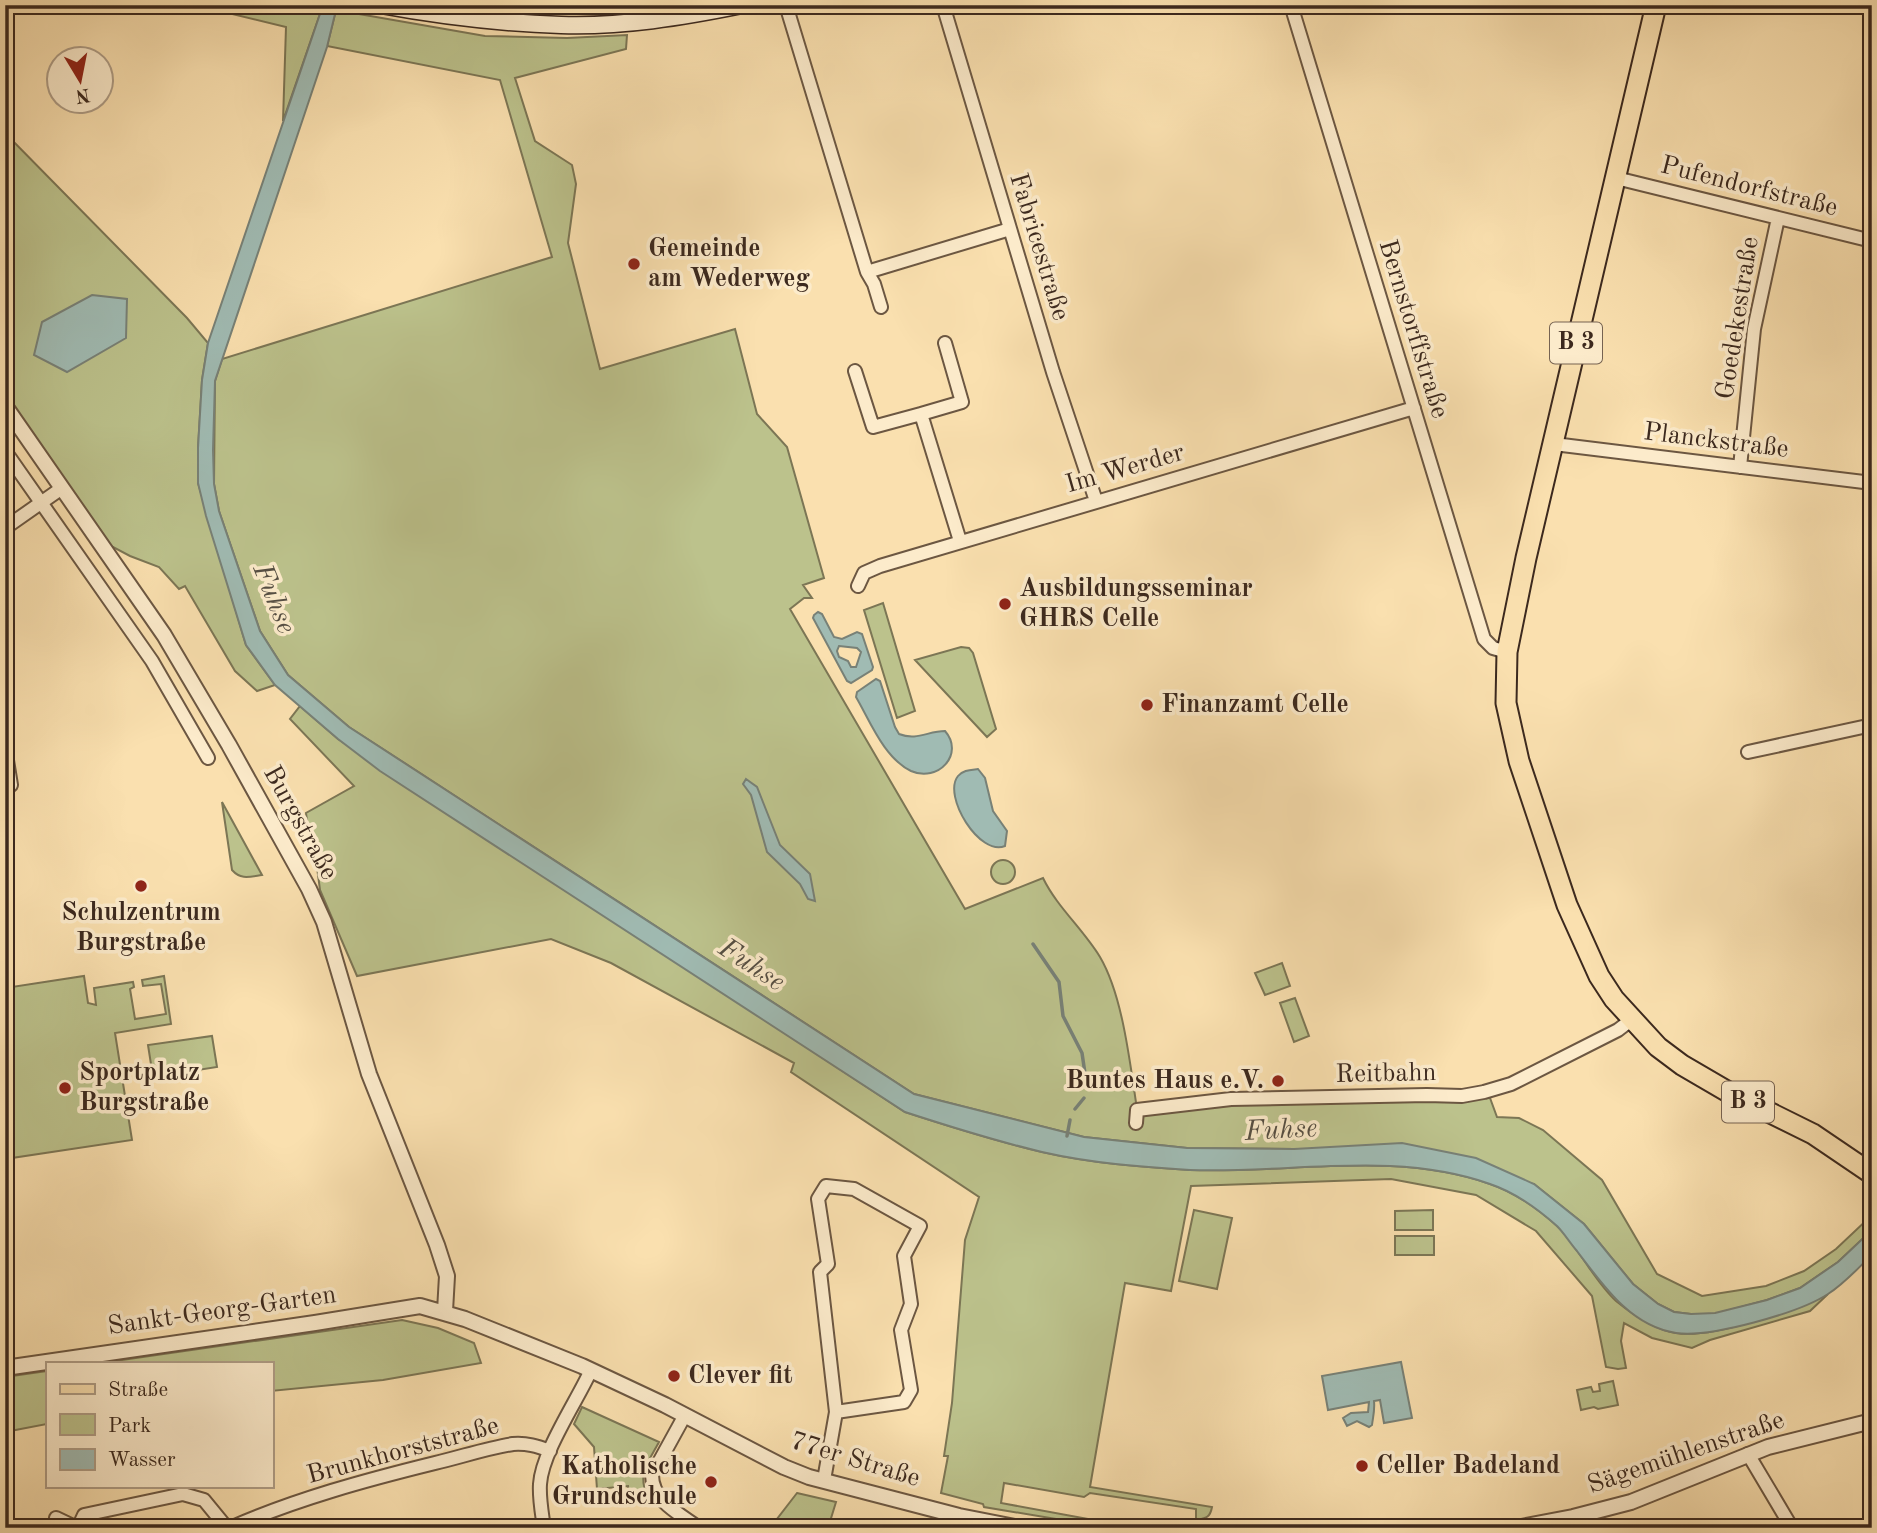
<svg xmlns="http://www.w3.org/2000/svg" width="1877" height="1533" font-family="'Old Standard TT',serif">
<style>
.green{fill:#bcc28c;stroke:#7c7655;stroke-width:2}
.water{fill:#a0bbb3;stroke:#788177;stroke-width:2;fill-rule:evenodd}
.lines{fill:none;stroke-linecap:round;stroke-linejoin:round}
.stream{stroke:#788177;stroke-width:3.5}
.minor-casing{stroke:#6c5742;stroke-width:16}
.tertiary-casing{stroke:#6c5742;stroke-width:18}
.secondary-casing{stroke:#3c291e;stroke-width:19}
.primary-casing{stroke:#3c291e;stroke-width:23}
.minor{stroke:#fcebcb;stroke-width:12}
.tertiary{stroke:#fcebcb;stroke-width:14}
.secondary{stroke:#fcebcb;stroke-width:16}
.primary{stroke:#fae0af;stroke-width:19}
.poi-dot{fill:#8f2418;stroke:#fcebcb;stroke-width:2.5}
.labels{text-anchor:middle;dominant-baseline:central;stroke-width:7;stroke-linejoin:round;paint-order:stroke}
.shield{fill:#fcebcb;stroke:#766352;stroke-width:2}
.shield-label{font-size:24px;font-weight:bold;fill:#3c291e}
.street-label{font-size:26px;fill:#3c291e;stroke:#fcebcb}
.poi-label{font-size:26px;font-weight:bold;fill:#3c291e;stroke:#fcebcb;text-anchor:start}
.water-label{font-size:28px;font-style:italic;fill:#554e43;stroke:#fcebcb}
</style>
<rect width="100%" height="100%" fill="#fae0af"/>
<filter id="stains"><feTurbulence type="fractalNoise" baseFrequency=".00286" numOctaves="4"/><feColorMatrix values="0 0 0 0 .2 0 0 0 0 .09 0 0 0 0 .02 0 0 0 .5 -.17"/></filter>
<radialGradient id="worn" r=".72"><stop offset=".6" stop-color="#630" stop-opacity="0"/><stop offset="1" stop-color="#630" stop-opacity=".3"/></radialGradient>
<path class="green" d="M 195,5 L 308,5 L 322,8 L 283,121 L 286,27 Z
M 519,5 L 640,5 L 582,12 Z
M 336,10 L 485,36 L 567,38 L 627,35 L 626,49 L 515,78 L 535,141 L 572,165 L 576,184 L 568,243 L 600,369 L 735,329 L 757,414 L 787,447 L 824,578 L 803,585 L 812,598 L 804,598 L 790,609 L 965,909 L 1043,878 C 1057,907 1083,929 1100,957 C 1123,996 1130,1064 1137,1109 L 1427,1095 L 1486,1087 L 1497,1117 L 1519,1118 L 1543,1130 L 1602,1180 L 1657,1274 L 1702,1296 L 1766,1286 L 1804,1271 L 1836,1249 L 1872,1215 L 1872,1230 L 1838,1262 L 1800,1288 L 1767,1300 L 1715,1314 L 1691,1314 L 1674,1312 L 1658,1304 L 1633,1284 L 1584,1224 L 1534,1184 L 1294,1149 L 1187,1148 L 1084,1137 L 914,1094 L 349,727 L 288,675 L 260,631 L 219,511 L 214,484 L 215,381 L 222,359 L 552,257 L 500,80 L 327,46 Z
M 5,133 L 187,318 L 208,343 L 202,380 L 198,448 L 198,483 L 246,645 L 275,685 L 257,691 L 235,671 L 185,586 L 179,589 L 159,567 L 130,556 L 111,546 L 5,394 Z
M 883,603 L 915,711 L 897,718 L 864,610 Z
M 961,647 L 969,648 L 973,653 L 996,729 L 987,737 L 915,660 Z
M 300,706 L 338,739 L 905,1112 C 951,1127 996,1141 1042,1152 C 1090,1163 1141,1167 1190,1170 C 1289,1174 1393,1150 1490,1184 C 1514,1192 1538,1209 1557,1226 C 1567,1235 1575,1248 1583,1259 C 1593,1273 1603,1289 1616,1301 C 1632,1314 1655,1330 1676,1333 C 1714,1339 1792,1310 1828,1294 L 1810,1311 L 1710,1340 L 1692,1348 L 1652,1338 L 1624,1323 L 1621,1341 L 1626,1368 L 1618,1369 L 1606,1367 L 1592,1296 L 1536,1231 L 1476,1195 L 1391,1179 L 1191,1186 L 1171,1291 L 1125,1283 L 1090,1487 L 1212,1507 C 1210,1518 1206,1518 1196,1520 L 1196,1509 L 1090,1493 L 1084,1497 L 1004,1483 L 1001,1503 L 1137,1528 L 1097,1528 L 1076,1525 L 1062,1520 L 984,1507 L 983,1504 L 941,1493 L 948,1456 L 944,1456 L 952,1403 L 965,1240 L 979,1197 L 791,1072 L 794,1063 L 611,963 L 551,939 L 357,976 L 320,890 L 314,844 L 310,844 L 306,813 L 354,786 L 290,719 Z
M 222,802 L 262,875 C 249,877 241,880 232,870 Z
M991 872a12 12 0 1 1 24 0a12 12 0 1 1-24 0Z
M 1282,963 L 1290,986 L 1265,995 L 1255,973 Z
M 84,976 L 88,1003 L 96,1005 L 94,988 L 133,982 L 134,987 L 130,989 L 135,1019 L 166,1014 L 161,984 L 143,986 L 142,980 L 164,976 L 171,1024 L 115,1033 L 132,1140 L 5,1159 L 5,988 Z
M 1295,998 L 1309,1036 L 1294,1042 L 1280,1003 Z
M 212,1036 L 217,1067 L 153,1077 L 148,1045 Z
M 1194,1210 L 1232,1218 L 1217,1289 L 1179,1281 Z
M 1433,1210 L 1433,1230 L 1395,1230 L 1395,1211 Z
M 1395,1236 L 1434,1236 L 1434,1255 L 1395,1255 Z
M 402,1320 L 438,1328 L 474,1343 L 481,1363 L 383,1380 L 271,1391 L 271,1363 L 101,1363 Z
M 47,1371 L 47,1424 L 5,1432 L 5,1377 Z
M 1613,1381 L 1618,1405 L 1598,1409 L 1594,1407 L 1581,1410 L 1577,1390 L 1591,1387 L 1593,1392 L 1600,1391 L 1599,1384 Z
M 582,1407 L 659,1442 C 649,1461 637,1473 647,1495 L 629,1495 L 628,1486 L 597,1489 L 594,1447 L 574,1424 Z
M 797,1493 L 836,1502 L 828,1528 L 770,1528 Z"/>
<path class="water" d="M 322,8 L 336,10 L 327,47 L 215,381 L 213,450 L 214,484 L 219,511 L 260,631 L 288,675 L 349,727 L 914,1094 L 1084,1137 L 1187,1148 L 1294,1149 L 1402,1143 L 1476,1158 L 1534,1184 L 1584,1224 L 1633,1284 L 1658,1304 L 1674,1312 L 1691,1314 L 1715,1313 L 1767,1300 L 1800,1288 L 1838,1262 L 1872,1230 L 1872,1255 C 1858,1268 1844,1284 1828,1294 C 1799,1313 1710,1338 1676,1333 C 1630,1326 1603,1285 1577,1251 C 1570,1243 1564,1233 1557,1226 C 1538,1209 1514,1192 1490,1184 C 1394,1150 1289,1174 1190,1170 C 1141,1167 1090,1163 1042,1152 C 996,1141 951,1127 905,1112 L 380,771 L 338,739 L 275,685 L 246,645 L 206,516 L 198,483 L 198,448 L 202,380 L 208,343 Z
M 92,295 L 127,299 L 126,338 L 67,372 L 34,355 L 42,322 Z
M 818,612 L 822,614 L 834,637 L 842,639 L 857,632 L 862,634 L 873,667 L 872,670 L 851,683 L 847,681 L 813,618 L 814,615 ZM 839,646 L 857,648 L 861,652 L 856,667 L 851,667 L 848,661 L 839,657 L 837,651 Z
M 876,679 L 880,681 L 895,727 L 899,734 C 917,741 928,731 945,731 C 965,754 938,783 911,771 C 884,758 870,721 856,697 L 857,692 Z
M 978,769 L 985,778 L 993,811 L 1007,831 L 1005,846 C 980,857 942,796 958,776 C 963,770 971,770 978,769 Z
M 746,779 L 757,787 L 780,845 L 810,874 L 815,901 L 808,899 L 800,884 L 767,852 L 751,795 L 743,784 Z
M 1401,1362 L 1412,1418 L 1384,1423 L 1380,1400 L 1374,1401 C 1375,1410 1373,1417 1372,1425 L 1369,1427 L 1357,1421 L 1347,1426 L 1343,1418 L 1351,1413 L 1368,1412 L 1369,1402 L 1328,1410 L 1322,1376 Z"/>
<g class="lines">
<path class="stream" d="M 1033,944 L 1059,982 L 1063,1016 L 1082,1053 L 1087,1087
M 1075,1109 L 1084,1098
M 1067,1136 L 1070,1120"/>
<g class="minor-casing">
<path id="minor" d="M 786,5 L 867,272 L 1010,229
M 943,5 L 1053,372 L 1096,501
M 1291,5 L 1484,639 L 1493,648 L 1507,652
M 1616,178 L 1872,241
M 867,272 L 874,284 L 881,307
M 945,343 L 962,402 L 921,414 L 960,541
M 855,371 L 873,427 L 921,414
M 1554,444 L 1872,483
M 5,451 L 152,661 L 208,758
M 1740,467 L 1754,329 L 1778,218
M 5,528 L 62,488
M 858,586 L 864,573 L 880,566 L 1414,408
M 5,748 L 11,785
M 1748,752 L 1872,725
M 1136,1123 L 1137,1110 L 1231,1099 L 1427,1095 L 1462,1096 L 1484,1092 L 1511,1084 L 1618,1030 L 1631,1020
M 685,1415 L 652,1475 C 652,1501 680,1514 699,1528
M 1748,1454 L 1792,1528
M 824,1480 L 836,1412 L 820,1272 L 828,1264 L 818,1199 L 826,1186 L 854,1189 L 920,1226 L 904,1256 L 911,1304 L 901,1330 L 911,1390 L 904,1402 L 836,1412
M 56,1518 L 77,1528
M 78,1528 L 84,1515 L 183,1494 L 204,1500 L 227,1528
M 230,1528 C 296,1499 366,1480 435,1463 C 461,1457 487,1448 513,1444 C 527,1443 537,1446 550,1451
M 544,1528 C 542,1513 539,1499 540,1484 C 542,1452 577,1401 591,1370"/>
</g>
<g class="tertiary-casing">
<path id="tertiary" d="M 5,406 L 164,635 L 229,745 L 309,889 L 324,922 L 369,1074 L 437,1245 L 447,1276 L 445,1311
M 5,1368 L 315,1323 L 420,1306 L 465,1319 L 582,1366 L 665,1405 L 784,1467 L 809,1477 L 959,1516 L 1020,1528
M 1516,1528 L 1573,1517 L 1631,1502 L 1768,1447 L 1872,1421"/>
</g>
<g class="secondary-casing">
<path id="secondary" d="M 381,5 C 440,16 501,23 561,25 C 622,27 683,17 742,5"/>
</g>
<g class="primary-casing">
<path id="primary" d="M 1656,5 L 1526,558 L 1507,652 L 1506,703 L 1519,761 L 1567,905 L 1599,976 L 1614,999 L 1658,1047 L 1682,1065 L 1730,1093 L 1813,1134 L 1872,1174"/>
</g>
<use href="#minor" class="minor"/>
<use href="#tertiary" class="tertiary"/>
<use href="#secondary" class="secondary"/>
<use href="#primary" class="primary"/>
</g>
<g class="poi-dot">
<circle cx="634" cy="264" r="7"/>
<circle cx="1005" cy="604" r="7"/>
<circle cx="1147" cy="705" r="7"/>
<circle cx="141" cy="886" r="7"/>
<circle cx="1278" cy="1081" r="7"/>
<circle cx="65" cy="1088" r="7"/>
<circle cx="674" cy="1376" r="7"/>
<circle cx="1362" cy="1466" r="7"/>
<circle cx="711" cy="1482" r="7"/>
</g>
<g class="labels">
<g class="shield">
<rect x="1550" y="322.5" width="52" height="41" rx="5"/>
<rect x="1722" y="1081.5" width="52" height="41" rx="5"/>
</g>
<g class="shield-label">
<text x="1576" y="343">B 3</text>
<text x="1748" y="1102">B 3</text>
</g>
<g class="street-label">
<text transform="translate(1749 187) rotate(14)">Pufendorfstraße</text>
<text transform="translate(1039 247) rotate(73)">Fabricestraße</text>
<text transform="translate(1738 318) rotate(-81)">Goedekestraße</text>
<text transform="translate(1413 329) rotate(73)">Bernstorffstraße</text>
<text transform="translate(1716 441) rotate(7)">Planckstraße</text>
<text transform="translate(1125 469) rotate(-16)">Im Werder</text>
<text transform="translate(300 823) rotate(61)">Burgstraße</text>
<text transform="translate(1386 1074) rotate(-1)">Reitbahn</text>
<text transform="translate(222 1311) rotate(-8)">Sankt-Georg-Garten</text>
<text transform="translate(403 1451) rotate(-15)">Brunkhorststraße</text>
<text transform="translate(1686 1453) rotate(-19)">Sägemühlenstraße</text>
<text transform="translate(855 1460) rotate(17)">77er Straße</text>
</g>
<g class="poi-label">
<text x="648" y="249">Gemeinde<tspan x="648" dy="30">am Wederweg</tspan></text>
<text x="1019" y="589">Ausbildungsseminar<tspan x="1019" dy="30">GHRS Celle</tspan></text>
<text x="1161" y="705">Finanzamt Celle</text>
<text x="141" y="913" text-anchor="middle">Schulzentrum<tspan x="141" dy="30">Burgstraße</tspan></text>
<text x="79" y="1073">Sportplatz<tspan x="79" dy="30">Burgstraße</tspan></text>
<text x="1264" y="1081" text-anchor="end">Buntes Haus e.V.</text>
<text x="688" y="1376">Clever fit</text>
<text x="1376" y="1466">Celler Badeland</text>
<text x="697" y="1467" text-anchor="end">Katholische<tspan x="697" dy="30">Grundschule</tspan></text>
</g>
<g class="water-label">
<text transform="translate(273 599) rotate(68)">Fuhse</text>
<text transform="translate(751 966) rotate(33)">Fuhse</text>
<text transform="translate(1281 1131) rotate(-3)">Fuhse</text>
</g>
</g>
<rect width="1877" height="1533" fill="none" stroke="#fae0af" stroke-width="28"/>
<rect x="7" y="7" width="1863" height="1519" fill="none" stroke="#3c291e" stroke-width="3.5"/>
<rect x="14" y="14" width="1849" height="1505" fill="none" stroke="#3c291e" stroke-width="2"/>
<rect x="46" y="1362" width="228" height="126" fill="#fcebcb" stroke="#af9d86" stroke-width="2"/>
<rect x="60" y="1384" width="35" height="10" fill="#fae0af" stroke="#af9d86" stroke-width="2"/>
<text x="108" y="1396" font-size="21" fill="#3c291e">Straße</text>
<rect x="60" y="1414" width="35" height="21" fill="#bcc28c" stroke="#af9d86" stroke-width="2"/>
<text x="108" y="1432" font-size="21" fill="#3c291e">Park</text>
<rect x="60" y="1449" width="35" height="21" fill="#a0bbb3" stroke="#af9d86" stroke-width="2"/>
<text x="108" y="1466" font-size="21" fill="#3c291e">Wasser</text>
<g transform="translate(80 80) rotate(170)"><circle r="33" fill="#fcebcb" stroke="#af9d86" stroke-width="2"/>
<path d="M0-5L12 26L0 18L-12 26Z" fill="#8f2418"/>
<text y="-10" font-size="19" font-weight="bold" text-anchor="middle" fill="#3c291e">N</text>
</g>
<rect width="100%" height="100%" filter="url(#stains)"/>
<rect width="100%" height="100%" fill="url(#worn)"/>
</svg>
